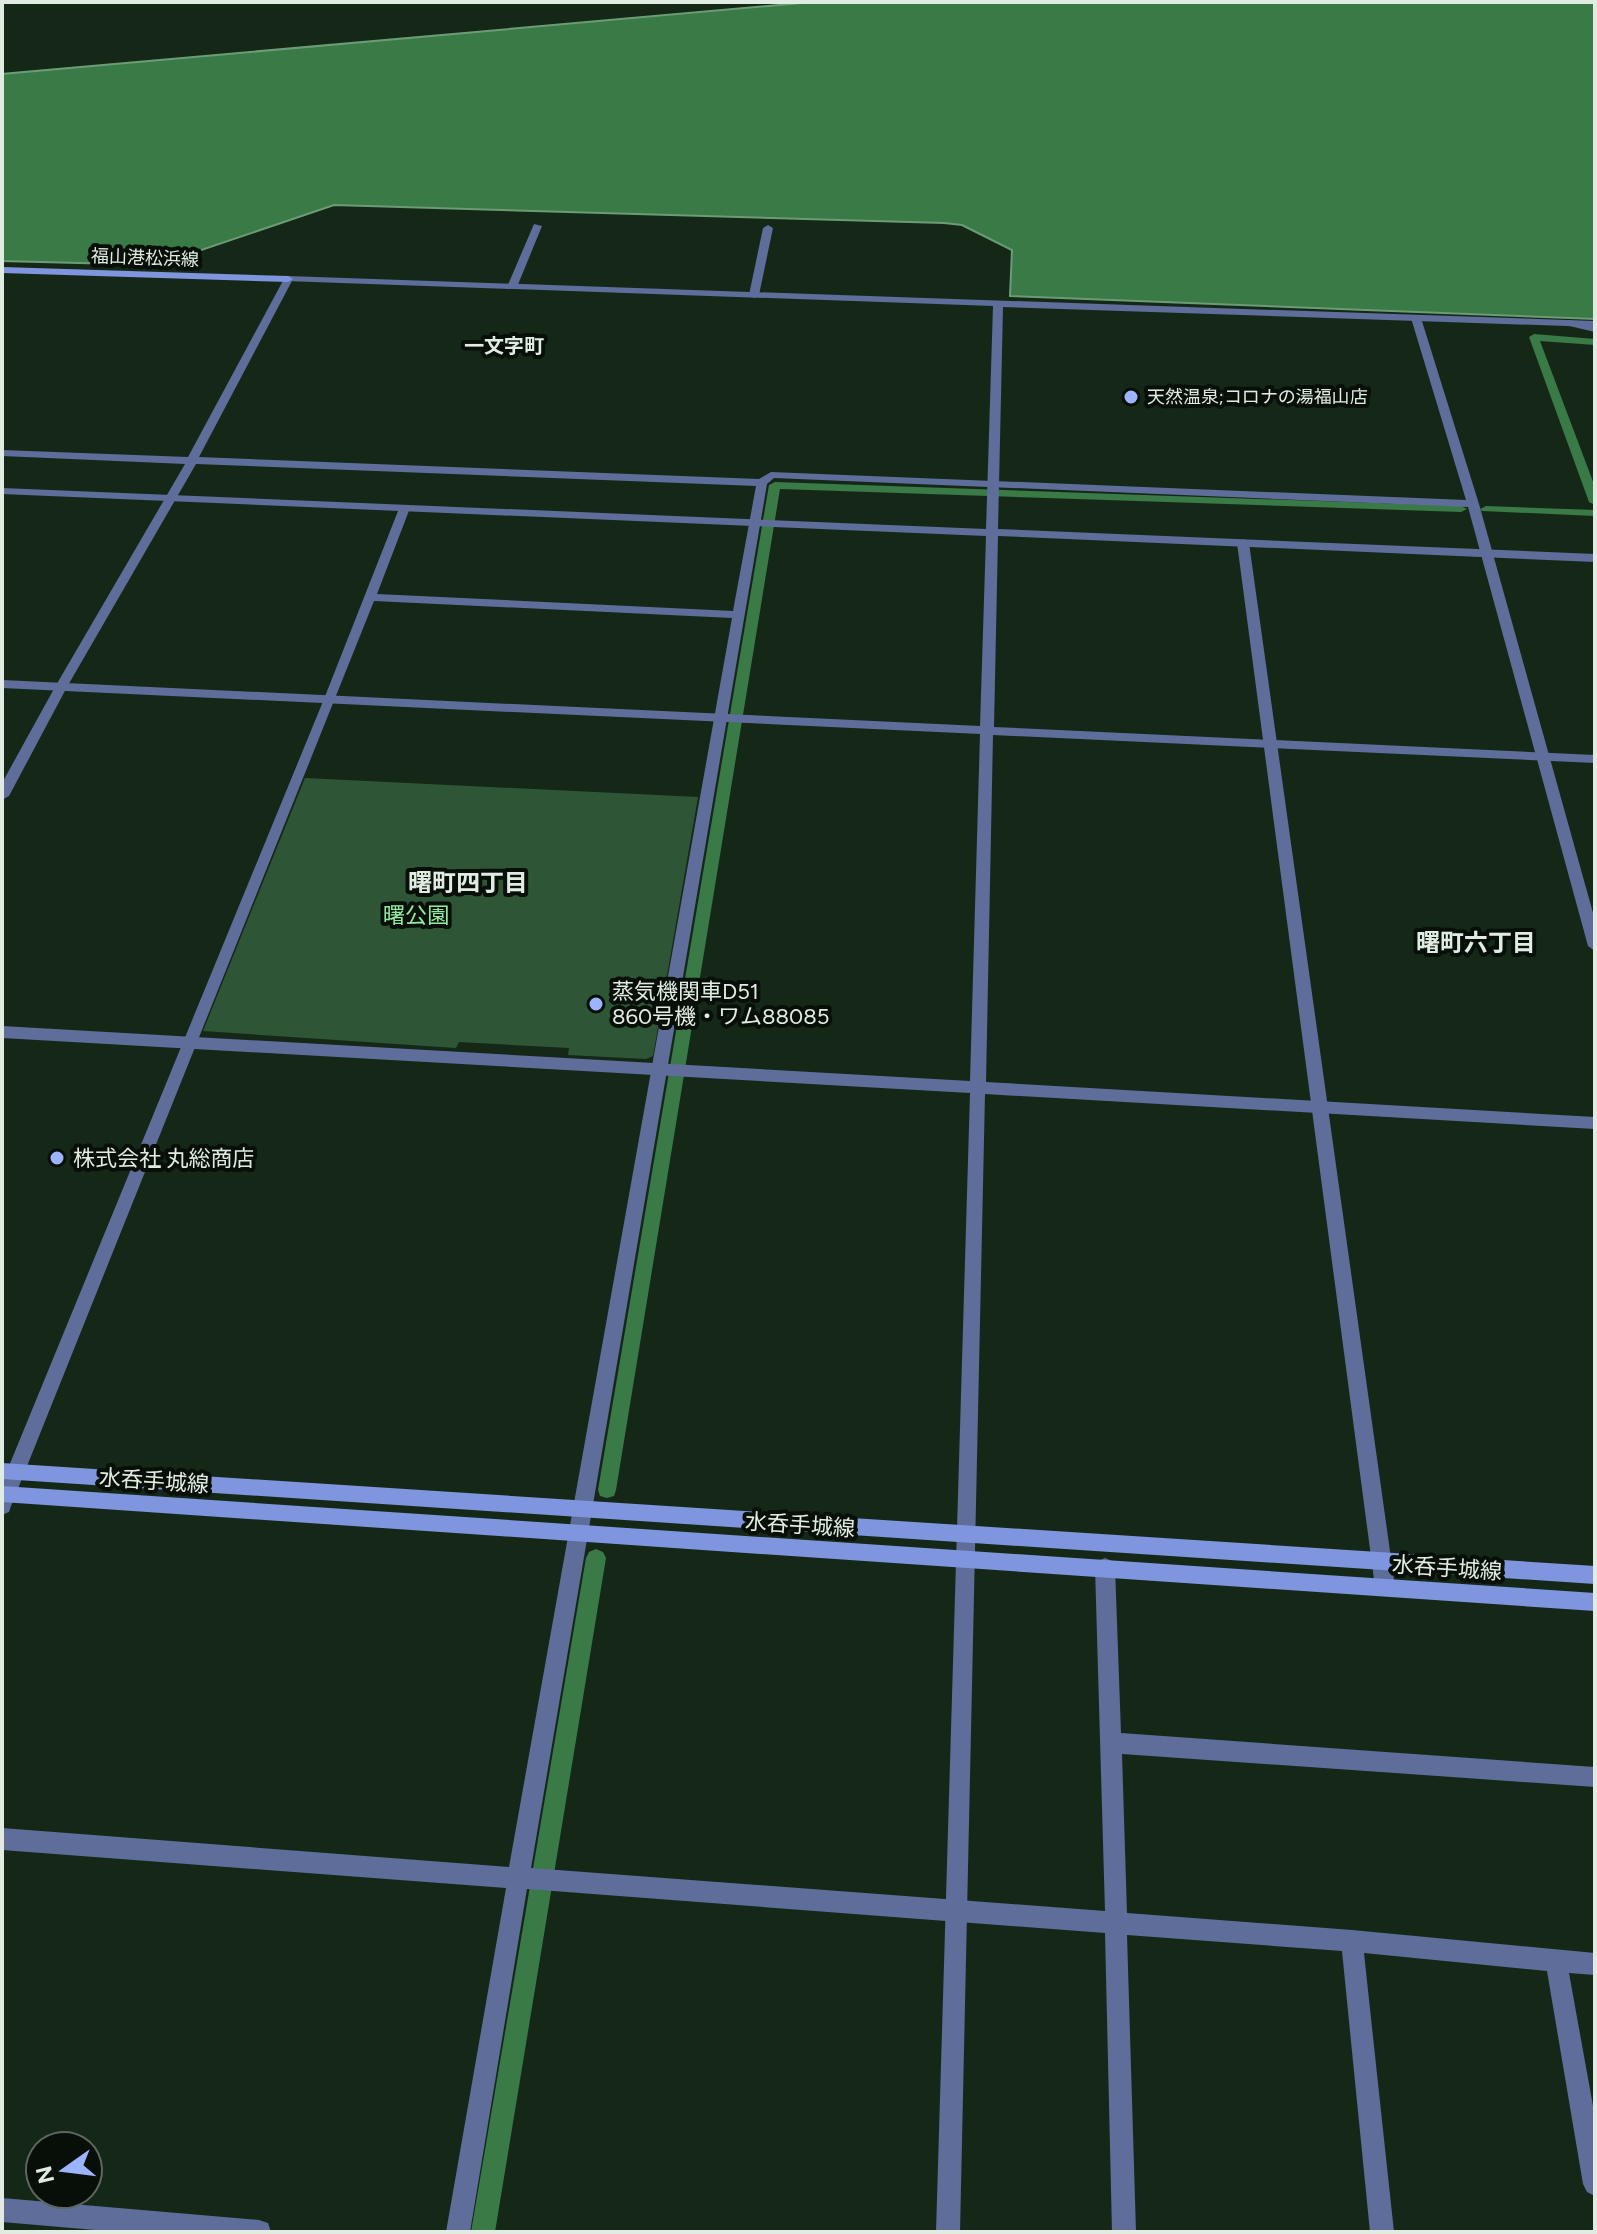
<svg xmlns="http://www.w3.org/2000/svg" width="1597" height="2234" font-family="Figtree,'Noto Sans JP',sans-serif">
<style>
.green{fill:#2e5636}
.water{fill:#397a47;stroke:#6b9c75;stroke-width:2}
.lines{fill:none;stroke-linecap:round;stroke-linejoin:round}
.canal{fill:#397a47;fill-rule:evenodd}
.minor{fill:#5e6d9a;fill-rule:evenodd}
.tertiary{fill:#5e6d9a;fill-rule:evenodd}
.secondary{fill:#7f96df;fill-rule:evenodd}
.poi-dot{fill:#9cb4fd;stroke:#070f08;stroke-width:3}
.labels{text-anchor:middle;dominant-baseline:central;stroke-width:8;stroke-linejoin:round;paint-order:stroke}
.far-street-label{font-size:18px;fill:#e0ece1;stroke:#070f08}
.far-poi-label{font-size:18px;fill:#e0ece1;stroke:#070f08;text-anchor:start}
.far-neighbourhood-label{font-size:20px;font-weight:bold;fill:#e0ece1;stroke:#070f08}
.park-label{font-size:22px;fill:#91eca1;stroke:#070f08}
.poi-label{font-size:22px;fill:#e0ece1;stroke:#070f08;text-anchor:start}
.street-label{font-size:22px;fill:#e0ece1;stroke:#070f08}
.neighbourhood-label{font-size:24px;font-weight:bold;fill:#e0ece1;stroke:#070f08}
</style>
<rect width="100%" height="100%" fill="#152818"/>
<path class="green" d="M 305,778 L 698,797 L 653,1056 L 646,1059 L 568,1055 L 569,1048 L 459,1042 L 456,1048 L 203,1031 Z"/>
<path class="water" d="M 813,2 L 1595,2 L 1595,319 L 1010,296 L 1012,250 L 962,225 L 944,223 L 334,205 L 157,265 L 2,261 L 2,74 Z"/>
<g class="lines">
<path class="canal" d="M 1534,334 L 1595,339 L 1595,345 L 1540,341 L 1595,487 L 1595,505 L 1589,502 L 1529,337 Z
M 775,482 L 1461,506 L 1467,509 L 1461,512 L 780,489 L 616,1490 L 614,1496 L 607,1498 L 600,1496 L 598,1490 L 769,485 Z
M 1486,506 L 1595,510 L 1595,516 L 1482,511 L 1480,509 Z
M 596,1549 L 603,1552 L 606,1558 L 495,2232 L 471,2232 L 586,1558 L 589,1552 Z"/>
<path class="minor" d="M 534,224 L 542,226 L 517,287 L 509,289 L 507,287 Z
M 768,225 L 773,228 L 759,295 L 754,298 L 749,295 L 763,228 Z
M 285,277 L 293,279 L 199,457 L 759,479 L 771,472 L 1466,500 L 1411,318 L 1416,315 L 1421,318 L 1479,504 L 1595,920 L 1595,951 L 1588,946 L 1468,507 L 774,478 L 767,484 L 531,1868 L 1105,1911 L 1095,1567 L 1098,1561 L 1105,1558 L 1112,1561 L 1115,1567 L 1121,1733 L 1595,1767 L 1595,1787 L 1122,1754 L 1127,1913 L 1352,1930 L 1595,1953 L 1595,1975 L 1569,1973 L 1595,2117 L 1595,2196 L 1587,2192 L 1583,2184 L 1547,1971 L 1364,1953 L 1394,2232 L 1370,2232 L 1342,1951 L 1127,1935 L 1136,2232 L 1112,2232 L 1105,1933 L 527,1889 L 470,2232 L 446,2232 L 506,1888 L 2,1850 L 2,1828 L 509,1867 L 732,618 L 374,601 L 11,1506 L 9,1512 L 2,1515 L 2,1483 L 324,699 L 400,506 L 410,508 L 377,594 L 733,611 L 756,486 L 196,464 L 67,687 L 9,796 L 2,800 L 2,783 L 55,687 L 185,464 L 2,456 L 2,450 L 188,457 Z
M 1569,320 L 1595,326 L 1595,332 L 1565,325 L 1564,323 Z
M 1243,539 L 1249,543 L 1395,1587 L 1392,1593 L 1385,1596 L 1378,1593 L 1375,1587 L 1237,543 Z
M 2,2198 L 259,2220 L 268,2223 L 271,2232 L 118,2232 L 2,2222 Z"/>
<path class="tertiary" d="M 288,276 L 1595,321 L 1595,327 L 1003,307 L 998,529 L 1595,554 L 1595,562 L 998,536 L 994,727 L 1595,755 L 1595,763 L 993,735 L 986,1082 L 1595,1117 L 1595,1129 L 985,1094 L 960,2232 L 936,2232 L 970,1093 L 2,1038 L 2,1026 L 970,1081 L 980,734 L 2,688 L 2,680 L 980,726 L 986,536 L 2,494 L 2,488 L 986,529 L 993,306 L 285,281 L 285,277 Z"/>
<path class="secondary" d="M 2,267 L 288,276 L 293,279 L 288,282 L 2,273 Z
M 2,1463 L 1595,1566 L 1595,1584 L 2,1479 Z
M 2,1486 L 1595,1593 L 1595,1611 L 2,1502 Z"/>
</g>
<g class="poi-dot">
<circle cx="1131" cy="397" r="8"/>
<circle cx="596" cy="1004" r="8"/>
<circle cx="57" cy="1158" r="8"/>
</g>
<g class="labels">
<g class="far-street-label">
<text transform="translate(145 258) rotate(2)">福山港松浜線</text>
</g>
<g class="far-poi-label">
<text x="1147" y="397">天然温泉;コロナの湯福山店</text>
</g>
<g class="far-neighbourhood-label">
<text x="504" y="346">一文字町</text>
</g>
<g class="park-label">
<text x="416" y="915">曙公園</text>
</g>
<g class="poi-label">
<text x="612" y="991">蒸気機関車D51<tspan x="612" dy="25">860号機・ワム88085</tspan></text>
<text x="73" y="1158">株式会社 丸総商店</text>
</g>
<g class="street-label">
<text transform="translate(154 1481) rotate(4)">水呑手城線</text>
<text transform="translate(800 1525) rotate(4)">水呑手城線</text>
<text transform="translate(1447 1568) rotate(4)">水呑手城線</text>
</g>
<g class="neighbourhood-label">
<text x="468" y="882">曙町四丁目</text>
<text x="1476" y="942">曙町六丁目</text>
</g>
</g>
<rect width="1597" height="2234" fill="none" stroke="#e0ece1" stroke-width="8"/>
<g transform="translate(64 2170) rotate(256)"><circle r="38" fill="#070f08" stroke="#5e675f" stroke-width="2"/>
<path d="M0-6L14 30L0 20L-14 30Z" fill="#9cb4fd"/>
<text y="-12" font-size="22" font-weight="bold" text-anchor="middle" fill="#e0ece1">N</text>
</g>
</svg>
